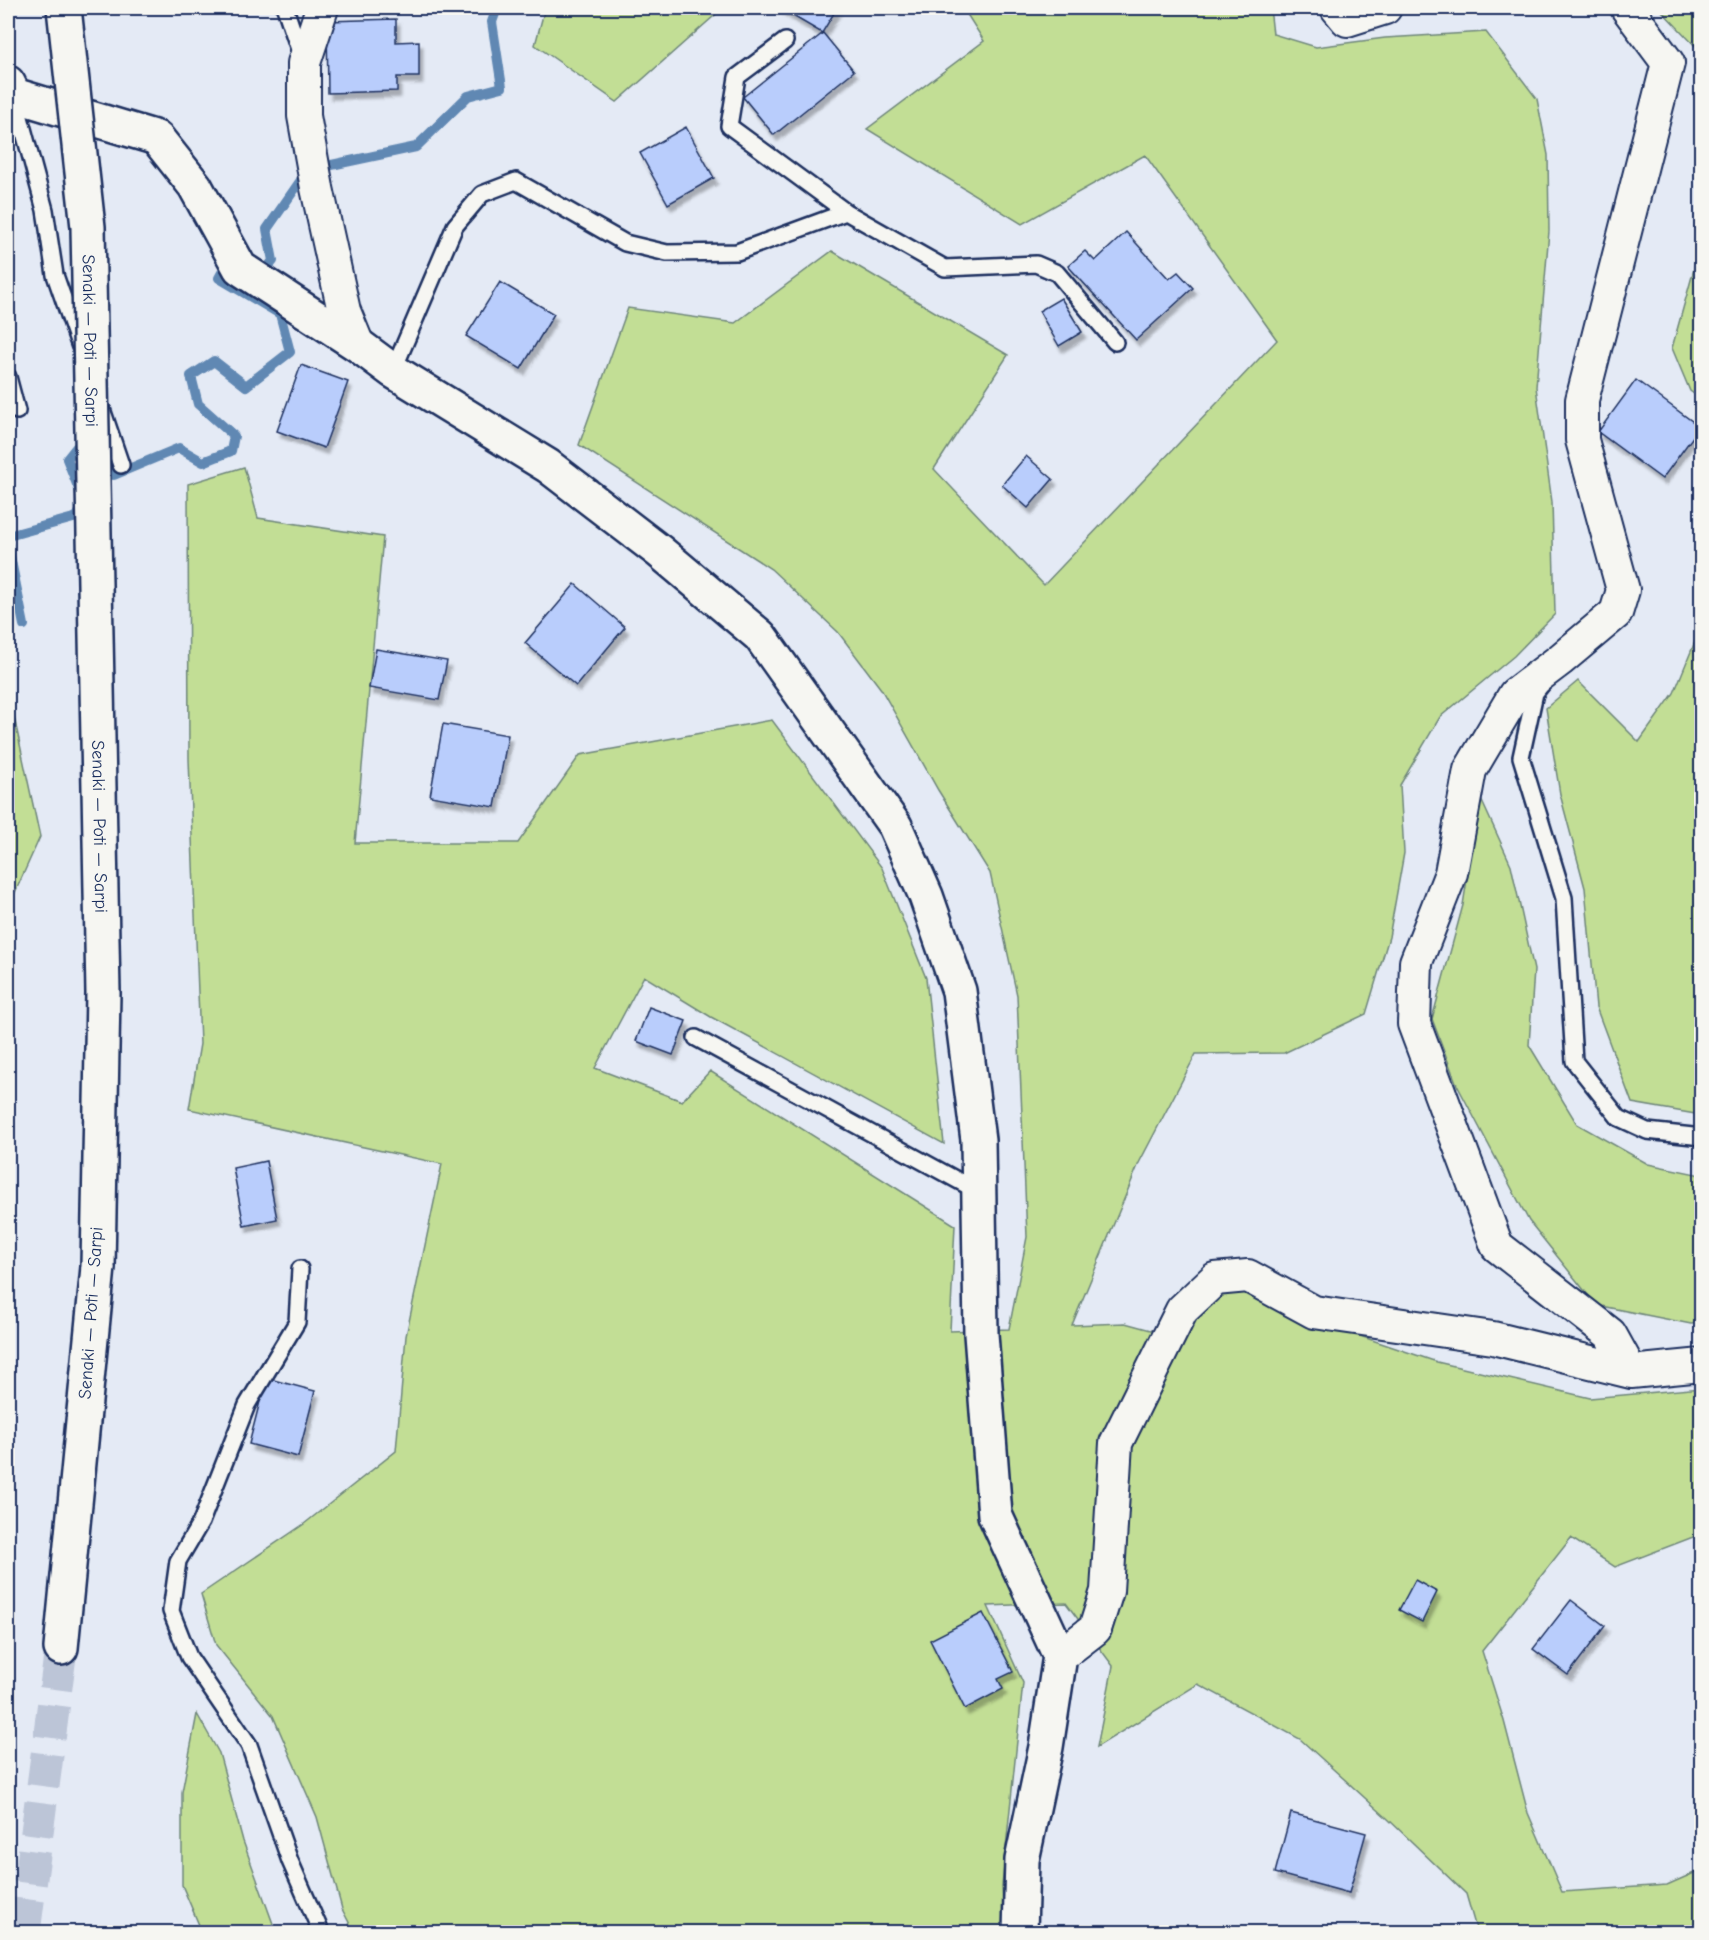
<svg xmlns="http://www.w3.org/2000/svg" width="1709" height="1940" font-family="'Comic Neue',sans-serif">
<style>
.green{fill:#c2de95;stroke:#6e867a;stroke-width:1.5}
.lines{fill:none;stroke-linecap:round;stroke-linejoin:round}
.stream{stroke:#6188b3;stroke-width:10}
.building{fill:#b9cdfc;stroke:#1b2f5e;stroke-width:1.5;filter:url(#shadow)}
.highway-tunnel{stroke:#bcc5d7;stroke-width:33;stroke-dasharray:33 16;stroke-linecap:butt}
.lane-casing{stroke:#1b2f5e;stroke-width:20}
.street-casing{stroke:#1b2f5e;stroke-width:36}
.secondary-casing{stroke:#1b2f5e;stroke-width:38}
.highway-casing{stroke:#1b2f5e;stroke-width:38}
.lane{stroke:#f6f6f2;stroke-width:15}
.street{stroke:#f6f6f2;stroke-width:32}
.secondary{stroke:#f6f6f2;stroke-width:33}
.highway{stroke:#f6f6f2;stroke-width:33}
.highway-bridge-casing{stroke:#1b2f5e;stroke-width:38;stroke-linecap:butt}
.highway-bridge{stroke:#f6f6f2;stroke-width:33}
.labels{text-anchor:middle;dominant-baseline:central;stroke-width:4.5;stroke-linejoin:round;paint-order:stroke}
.street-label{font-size:18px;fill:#1b2f5e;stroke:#f6f6f2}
</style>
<defs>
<filter id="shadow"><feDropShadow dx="3.5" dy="6" stdDeviation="1.5" flood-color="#0004"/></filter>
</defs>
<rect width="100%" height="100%" fill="#e4eaf5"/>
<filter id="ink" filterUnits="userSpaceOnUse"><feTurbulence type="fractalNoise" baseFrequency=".0167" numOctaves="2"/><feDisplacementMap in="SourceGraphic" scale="12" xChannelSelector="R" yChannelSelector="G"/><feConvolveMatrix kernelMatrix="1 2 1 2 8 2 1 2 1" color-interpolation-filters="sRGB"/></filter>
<g filter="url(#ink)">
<path class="green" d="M 545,8 L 723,8 L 617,102 L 535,45 Z
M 963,8 L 1270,8 L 1273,34 L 1316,47 L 1385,38 L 1486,32 L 1537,99 L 1548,155 L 1549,231 L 1536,387 L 1552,502 L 1555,614 L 1514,656 L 1440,717 L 1400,785 L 1404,853 L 1389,937 L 1366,1014 L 1284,1053 L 1196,1054 L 1139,1163 L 1072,1325 L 1125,1323 L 1169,1335 L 1206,1291 L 1236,1288 L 1295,1314 L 1437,1362 L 1590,1398 L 1701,1388 L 1701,1534 L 1615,1567 L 1571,1538 L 1482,1651 L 1504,1721 L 1528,1813 L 1562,1892 L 1667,1885 L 1701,1870 L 1701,1932 L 1477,1932 L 1466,1894 L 1387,1818 L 1300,1739 L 1198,1684 L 1097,1747 L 1113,1666 L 1066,1603 L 988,1606 L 1023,1683 L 1002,1886 L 1004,1932 L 354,1932 L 342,1909 L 317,1817 L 273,1716 L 216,1645 L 201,1594 L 304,1524 L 396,1451 L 406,1336 L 442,1164 L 189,1109 L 200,1044 L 189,759 L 188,484 L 244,467 L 258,518 L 383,537 L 355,843 L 518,843 L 580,755 L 772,720 L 882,868 L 926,978 L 944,1144 L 711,1017 L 644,976 L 595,1068 L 682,1101 L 710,1071 L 955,1225 L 950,1331 L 1009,1329 L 1027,1237 L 1017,995 L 990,873 L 938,790 L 881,689 L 838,632 L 771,569 L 579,445 L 628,308 L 735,323 L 832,251 L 1008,355 L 934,469 L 1044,585 L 1277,340 L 1145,155 L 1022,224 L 867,129 L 984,41 Z
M 1659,8 L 1701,8 L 1701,58 L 1701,52 Z
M 1701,217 L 1702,399 L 1701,399 L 1690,391 L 1672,348 L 1694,269 Z
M 1701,627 L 1702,1115 L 1701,1115 L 1632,1103 L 1596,1007 L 1585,888 L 1560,794 L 1546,708 L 1578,681 L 1639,742 L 1674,693 Z
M 8,689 L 40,837 L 8,908 Z
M 1480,797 L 1511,865 L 1534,970 L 1529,1045 L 1577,1124 L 1648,1164 L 1701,1175 L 1701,1323 L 1691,1324 L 1596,1305 L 1529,1221 L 1457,1085 L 1432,1019 L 1463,905 Z
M 197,1714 L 219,1753 L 243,1841 L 276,1932 L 202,1932 L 182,1885 L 182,1792 Z"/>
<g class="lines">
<path class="stream" d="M 257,274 L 262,274 L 273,261 L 267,229 L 308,170 L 416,147 L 468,96 L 502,87 L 492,22 L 497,8
M 100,460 L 114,475 L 179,448 L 203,462 L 231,451 L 234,436 L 198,404 L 191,376 L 214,361 L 246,386 L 290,352 L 280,314 L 219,278 L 224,269 L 236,271
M 8,536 L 77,517 L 84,502 L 67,459 L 83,439
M 8,546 L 24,625"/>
</g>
<path class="building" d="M 782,8 L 837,8 L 822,33 L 781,9 Z
M 396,19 L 396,42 L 419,41 L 419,77 L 397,77 L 397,91 L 328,93 L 327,21 Z
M 823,33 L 854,71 L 774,135 L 743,97 Z
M 686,127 L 714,178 L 668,204 L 640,153 Z
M 1126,232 L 1169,279 L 1178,272 L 1193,288 L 1136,340 L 1068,266 L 1085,251 L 1095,261 Z
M 500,282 L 554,314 L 521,369 L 466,336 Z
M 1061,298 L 1082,332 L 1059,346 L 1039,311 Z
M 301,365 L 348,382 L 324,448 L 277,431 Z
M 1636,380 L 1700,427 L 1662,479 L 1598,432 Z
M 1026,456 L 1053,479 L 1028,508 L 1002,485 Z
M 575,584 L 625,627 L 576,686 L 525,643 Z
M 376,649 L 447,661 L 439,700 L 369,688 Z
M 443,724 L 508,735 L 495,807 L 430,796 Z
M 649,1007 L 686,1021 L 673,1055 L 636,1041 Z
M 266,1161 L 277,1219 L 244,1226 L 233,1168 Z
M 266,1378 L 315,1391 L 298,1457 L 249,1444 Z
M 1415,1580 L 1437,1592 L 1422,1622 L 1399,1610 Z
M 1571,1600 L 1605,1626 L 1568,1675 L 1533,1649 Z
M 983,1613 L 1013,1672 L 998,1679 L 1003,1689 L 965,1709 L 930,1640 Z
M 1291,1813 L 1366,1833 L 1349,1893 L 1275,1873 Z"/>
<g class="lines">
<path class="highway-tunnel" d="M 24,1932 L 61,1648"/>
<g class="lane-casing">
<path id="lane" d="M 285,8 L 302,58
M 785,41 L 737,77 L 729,126 L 846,212
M 14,95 L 45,210 L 55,275 L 80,347
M 393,371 L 455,226 L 482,194 L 516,181 L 625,243 L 667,253 L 737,252 L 846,212 L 945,268 L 1036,264 L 1057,273 L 1115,342
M 8,377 L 17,411
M 102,409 L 121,465
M 1542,684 L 1535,693 L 1521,757 L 1564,898 L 1574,1061 L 1619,1118 L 1647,1131 L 1702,1137
M 696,1038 L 979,1192
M 300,1269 L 297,1322 L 247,1405 L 201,1522 L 178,1561 L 171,1611 L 189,1657 L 249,1745 L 290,1861 L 321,1932"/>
</g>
<g class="street-casing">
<path id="street" d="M 322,8 L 304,63 L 304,116 L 317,188 L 344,311 L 358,345
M 1337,8 L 1347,20 L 1385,8
M 1627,8 L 1668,63 L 1582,400 L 1582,440 L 1623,590 L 1616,613 L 1560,660 L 1515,694 L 1470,770 L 1451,873 L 1416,962 L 1414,1024 L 1497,1246 L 1610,1334 L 1631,1372
M 1060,1656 L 1095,1629 L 1107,1591 L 1116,1443 L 1182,1310 L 1215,1279 L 1248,1276 L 1314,1312 L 1493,1338 L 1631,1372 L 1702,1365"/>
</g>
<g class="secondary-casing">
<path id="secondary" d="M 8,83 L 14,95 L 157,138 L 195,186 L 240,268 L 358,345 L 393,371 L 548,466 L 659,551 L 760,636 L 895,826 L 926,896 L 959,991 L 978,1140 L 981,1334 L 995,1515 L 1060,1656 L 1046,1747 L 1022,1860 L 1020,1932"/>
</g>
<g class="highway-casing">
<path id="highway" d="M 61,1648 L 98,1267"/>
</g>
<use href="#lane" class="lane"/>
<use href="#street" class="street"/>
<use href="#secondary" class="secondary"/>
<use href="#highway" class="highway"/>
<g class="highway-bridge-casing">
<g id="highway-bridge">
<path id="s1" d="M 64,8 L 88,227 L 103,993 L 98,1267"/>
</g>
</g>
<use href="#highway-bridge" class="highway-bridge"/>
</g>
</g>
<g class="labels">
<g class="street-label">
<text stroke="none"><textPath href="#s1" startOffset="334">Senaki — Poti — Sarpi</textPath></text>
<text stroke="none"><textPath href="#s1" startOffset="820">Senaki — Poti — Sarpi</textPath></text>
<text transform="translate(91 1313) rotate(-86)">Senaki — Poti — Sarpi</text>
</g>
</g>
<rect width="1709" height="1940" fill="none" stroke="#f6f6f2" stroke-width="30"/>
<rect x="15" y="15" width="1679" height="1910" fill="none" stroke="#1b2f5e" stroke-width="2" filter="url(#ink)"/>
</svg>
